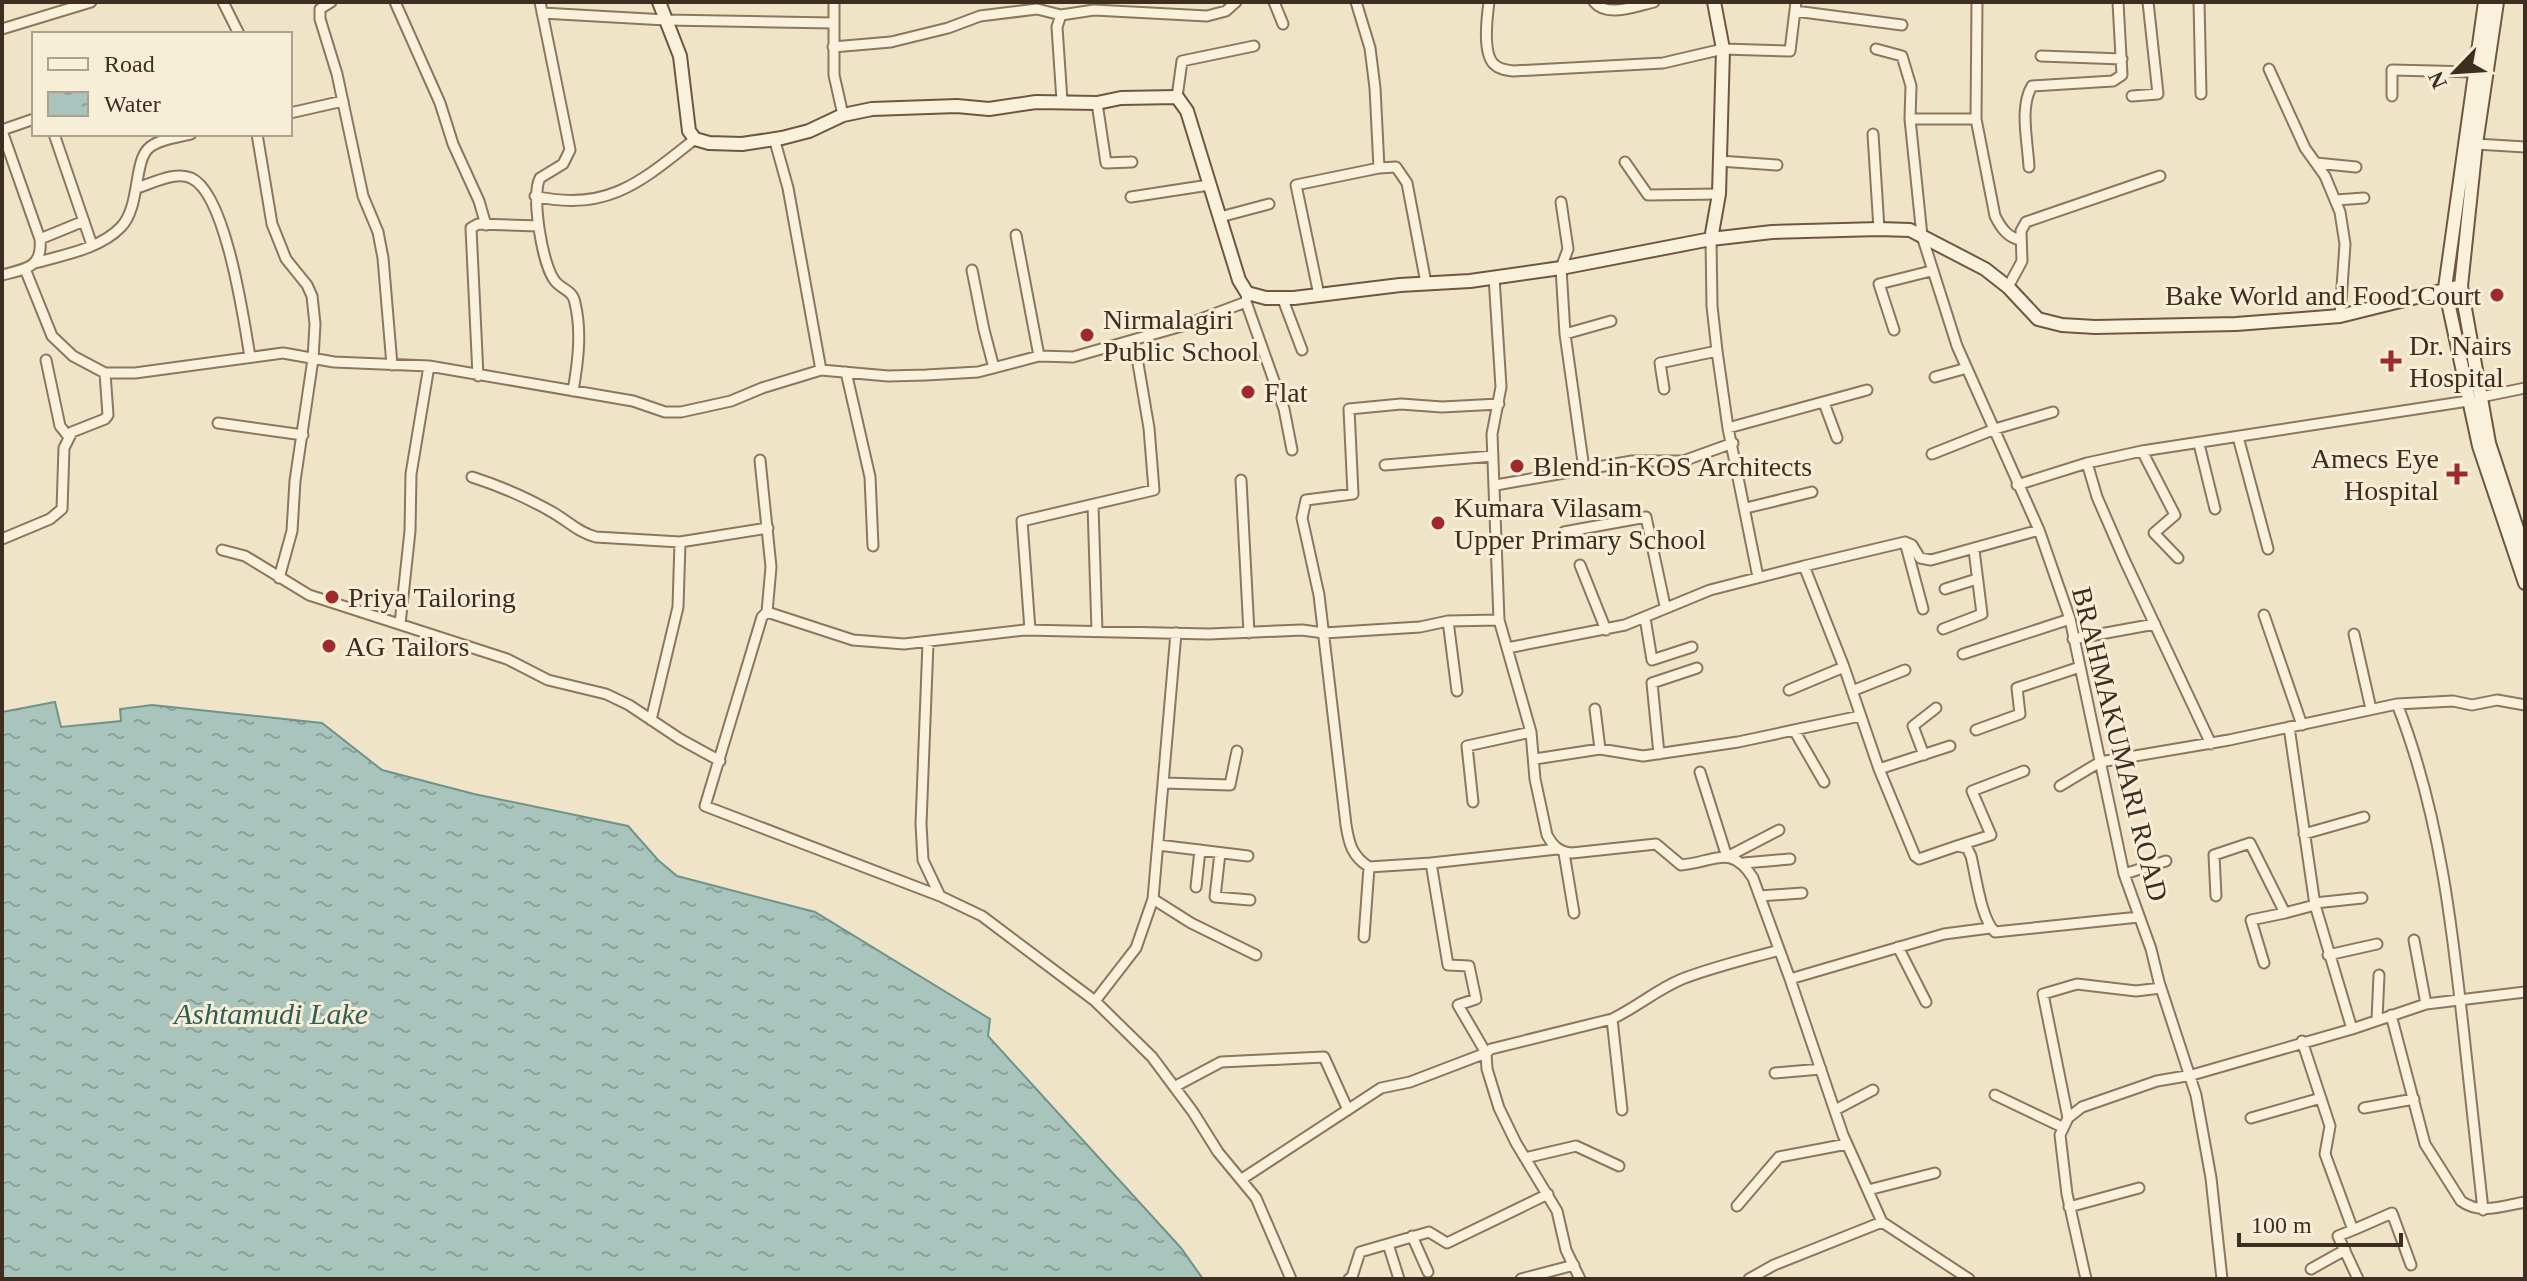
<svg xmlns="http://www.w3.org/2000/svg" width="2527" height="1281" font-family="'Times New Roman',serif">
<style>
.water{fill:url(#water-ripples);stroke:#6f938a;stroke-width:2}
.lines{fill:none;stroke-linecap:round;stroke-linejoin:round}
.street-casing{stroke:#8d765c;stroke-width:13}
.secondary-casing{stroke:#6f573f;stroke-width:16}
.street{stroke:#faf1dc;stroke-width:9}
.secondary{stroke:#faf1dc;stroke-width:12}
.poi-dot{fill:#9e2a2b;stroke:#f7eed8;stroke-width:3}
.labels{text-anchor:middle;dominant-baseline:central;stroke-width:6;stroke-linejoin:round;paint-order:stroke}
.poi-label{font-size:28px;fill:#3d2e20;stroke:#f7eed8;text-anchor:start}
.street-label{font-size:28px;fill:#3d2e20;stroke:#f7eed8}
.water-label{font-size:30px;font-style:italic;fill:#2f5d5a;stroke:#f7eed8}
</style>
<defs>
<pattern id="water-ripples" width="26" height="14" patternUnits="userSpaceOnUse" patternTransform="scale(2)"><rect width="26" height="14" fill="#a9c4bc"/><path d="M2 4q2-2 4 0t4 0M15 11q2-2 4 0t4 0" fill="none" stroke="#8ba098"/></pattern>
</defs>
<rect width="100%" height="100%" fill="#f0e4c8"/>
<path class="water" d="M 55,702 L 61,727 L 121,721 L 120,709 L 152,705 L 322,723 L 382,770 L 474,794 L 628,826 L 658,860 L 677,876 L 815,912 L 990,1019 L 988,1036 L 1181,1248 L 1203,1279 L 2,1279 L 2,712 Z"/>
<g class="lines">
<g class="street-casing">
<path id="street" d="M 223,2 L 239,34
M 331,2 L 320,9 L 320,19 L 337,74 L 363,196 L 378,232 L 383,258 L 392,365
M 395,2 L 440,103 L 453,144 L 479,201 L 486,225
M 540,2 L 570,150 L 563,164 L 540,178 C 531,195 542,265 555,281 C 562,290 573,290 575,303 C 582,332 578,362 573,391
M 834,2 L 834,75 L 843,115
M 1274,2 L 1283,24
M 1356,2 L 1370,48 L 1375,88 L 1379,168 L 1396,167 L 1407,183 L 1426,283
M 1489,2 C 1487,17 1482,55 1495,65 C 1499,69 1506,70 1513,71 L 1663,63 L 1723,49 L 1790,51 L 1796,2
M 1594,2 C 1607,18 1636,6 1654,2
M 1977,2 L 1976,119 L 1995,216 C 2001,228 2008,238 2021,240
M 2199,2 L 2201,94
M 1795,11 L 1902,25
M 542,13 L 666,20 L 833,23
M 2,29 L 91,2
M 833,47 L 891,42 L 948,28 L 980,16 L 1037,9 L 1061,15
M 1876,49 L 1902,56 L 1911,86 L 1910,119 L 1922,236 L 1957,346 L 2039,530 L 2070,619 L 2124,874 L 2151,949 L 2159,982 L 2196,1095 L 2211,1178 L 2222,1279
M 2041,56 L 2122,59
M 2269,69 L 2305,148 L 2325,176 L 2340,212 L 2345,244 L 2340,316
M 2132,96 L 2158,94 L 2148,2
M 2392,96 L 2392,70 L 2474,72
M 1177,97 L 1182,61 L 1254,46
M 1062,101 L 1057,27 L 1061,15 L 1094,10 L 1207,16 L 1226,11 L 1236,2
M 1097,103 L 1106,163 L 1132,162
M 290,113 L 343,101
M 1910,119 L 1976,119
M 2,130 L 34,119
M 2,131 L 40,239 C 43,268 25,269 2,275
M 54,134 L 92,245
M 257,134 L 272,224 L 286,259 L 307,285 L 312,296 L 315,324 L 313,359 L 295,481 L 292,531 L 279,578
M 1873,134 L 1879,229
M 774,138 L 788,188 L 821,370
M 2476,144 L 2525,147
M 1719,161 L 1777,165
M 1625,162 L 1648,195 L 1719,194
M 2316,163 L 2356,167
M 2029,167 C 2028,143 2019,107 2032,86 L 2113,81 L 2122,75 L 2118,2
M 137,188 C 153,183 176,171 191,178 C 226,193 244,321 250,357
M 535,196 C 607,213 642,181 695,139
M 1131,197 L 1209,185
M 2336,200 L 2364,198
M 1561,202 L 1568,249 L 1561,268 L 1565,334 L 1584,469
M 1220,217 L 1269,204
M 1016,235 L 1039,356
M 40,239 L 84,221
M 1711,239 L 1712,306 L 1717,351 L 1728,428 L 1758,577
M 35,263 C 63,255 100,249 121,227 C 141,206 133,160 150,147 C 160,139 179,137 191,134
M 25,269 L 52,336 L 73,356 L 105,373 L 135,373 L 283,353 L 334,362 L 429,366 L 633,401 L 665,412 L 681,412 L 731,401 L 762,388 L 821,370 L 888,376 L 926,375 L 978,372 L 1039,356 L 1073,357 L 1182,326 L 1246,302 L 1247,293
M 972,270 L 984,330 L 994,368
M 1494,277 L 1501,387 L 1492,434 L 1499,620 L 1531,732 L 1535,779 L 1547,835 C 1553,846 1559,852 1572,853 L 1656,844 L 1681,865 C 1715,862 1731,843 1753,878 L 1790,979 L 1944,934 L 1990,928
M 2008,287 L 2022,261 L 2021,231 L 2026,222 L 2160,176
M 1319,295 L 1296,185 L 1379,168
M 1282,297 L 1302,350
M 1246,302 L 1284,409 L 1292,450
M 1894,330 L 1879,284 L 1931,271
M 1565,334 L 1611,321
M 46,360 L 60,426 L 68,436
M 846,372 L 870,477 L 873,546
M 478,376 L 471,228 L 478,224 L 538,226
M 1935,377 L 1967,368
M 1664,389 L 1660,363 L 1717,351
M 2481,397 L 2525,388
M 1824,403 L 1837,438
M 1499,404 L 1442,407 L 1401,404 L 1349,409 L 1353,494 L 1306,500 L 1302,518 L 1319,595 L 1346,825 C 1349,844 1352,856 1369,867 L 1431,863 L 1557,849
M 218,423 L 303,435
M 1728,428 L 1867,390
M 2238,437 L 2268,549
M 2199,444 L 2215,509
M 2142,451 L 2175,515 L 2154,533 L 2178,558
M 1932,454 L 1995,429 L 2053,412
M 760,460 L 771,567 L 767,612
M 2087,463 L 2097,497 L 2124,559 L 2211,744
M 1385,465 L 1493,456
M 472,477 C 500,486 526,497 552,512 C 568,521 579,533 596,537 L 680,542 L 768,528
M 1241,480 L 1249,633
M 1496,485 L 1632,461 L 1683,461 L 1733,443
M 2017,485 L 2087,463 L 2142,451 L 2468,401
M 1093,505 L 1097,631
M 1746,508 L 1812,492
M 1564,532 L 1646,517 L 1665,606
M 2,539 L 50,519 L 62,509 L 64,448 L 72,432 L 105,419 L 108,415 L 105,373
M 1905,542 L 1923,609
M 222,550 L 245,556 L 309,595 L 507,659 L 548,680 L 606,694 L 629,705 L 680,739 L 720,761
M 1580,565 L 1606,630
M 1804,566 L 1905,542 L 1912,545 L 1920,558 L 1931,560 L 2039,530
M 1945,589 L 1977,579
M 2264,615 L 2302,725
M 1645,618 L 1652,660 L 1692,647
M 1448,621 L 1457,691
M 400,624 L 410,531 L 411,474 L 429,366
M 1943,629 L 1982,614 L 1974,550
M 1030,630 L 1022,521 L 1154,490 L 1149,428 L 1134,340
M 2354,634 L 2371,709
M 2073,639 L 2155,624
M 928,643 L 921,824 L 923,860 L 940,896 L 982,916 L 1095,1001 L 1152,1057 L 1193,1112 L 1218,1152 L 1256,1198 L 1291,1279
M 1507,648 L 1625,625 L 1710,590 L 1804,566 L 1844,667 L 1879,769 L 1915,856 L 1919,859 L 1957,846 L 1967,848 L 1971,856 C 1976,876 1981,919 1995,932 L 2139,917
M 1963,654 L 2070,619
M 1789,690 L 1844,667
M 1852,691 L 1905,670
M 2397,704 C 2442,818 2454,942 2467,1063 C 2472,1112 2478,1161 2483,1210
M 1595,709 L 1600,749
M 651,720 L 678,607 L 680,542
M 2289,727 L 2315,905 L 2352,1029
M 1794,730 L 1824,782
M 1976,730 L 2020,714 L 2017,688 L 2080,667
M 1659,754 L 1652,683 L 1697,668
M 1924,755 L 1913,726 L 1936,708
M 1535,759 L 1600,749 L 1643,756 L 1738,742 L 1860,716
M 1879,769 L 1950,746
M 1700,772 L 1727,857 L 1779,830
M 1164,783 L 1230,785 L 1237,751
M 2060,786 L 2100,762 L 2229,740 L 2397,704 L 2453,701 L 2472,705 L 2497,700 L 2525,705
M 1473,802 L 1467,746 L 1531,732
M 2304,834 L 2364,817
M 1158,845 L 1248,856
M 1957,846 L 1991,835 L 1972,791 L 2024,771
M 1220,853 L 1215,897 L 1250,900
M 1564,853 L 1574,913
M 1744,863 L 1790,859
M 2124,874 L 2166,861
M 1196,887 L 1200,850
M 940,896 L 705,806 L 762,617 L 767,612 L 853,640 L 904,644 L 1024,630 L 1209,634 L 1302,630 L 1324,633 L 1420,627 L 1448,621 L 1499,620
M 1760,896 L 1802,893
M 2216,896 L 2214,855 L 2250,843 L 2285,913 L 2315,905
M 1153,899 L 1191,923 L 1256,955
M 2315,903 L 2362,898
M 1364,937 L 1369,867
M 2414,940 L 2426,1004
M 1898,947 L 1926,1002
M 2328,955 L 2377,944
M 2264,963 L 2251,920 L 2285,913
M 1790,979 L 1843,1135 L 1882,1222
M 1095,1001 L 1136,948 L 1153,899 L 1176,633
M 2391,1015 L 2425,1144 L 2461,1201 C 2480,1215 2503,1206 2525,1202
M 1612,1019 L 1622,1110
M 2377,1020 L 2379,975
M 2302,1041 L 2330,1126 L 2325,1154 L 2353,1230 L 2392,1213 L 2411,1265
M 1775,1073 L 1821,1069
M 1174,1087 L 1221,1062 L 1324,1057 L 1348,1110
M 1995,1095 L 2062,1127
M 2364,1108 L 2414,1099
M 1835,1110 L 1873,1090
M 2068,1118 L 2043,994 L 2077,984 L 2136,991 L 2161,988
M 2251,1118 L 2321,1098
M 1525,1158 L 1576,1146 L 1619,1166
M 1242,1179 L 1381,1088 L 1410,1082 L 1486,1053 L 1458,1005 L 1476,999 L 1469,966 L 1448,965 L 1431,863
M 1868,1190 L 1935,1173
M 1737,1206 L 1779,1157 L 1847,1144
M 2069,1207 L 2139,1188
M 2353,1230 L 2338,1236 L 2358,1279
M 1412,1236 L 1428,1272
M 1388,1244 L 1399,1279
M 2311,1269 L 2345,1250
M 1349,1279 L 1352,1277 L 1360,1252 L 1429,1232 L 1447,1243 L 1548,1194
M 1521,1279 L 1574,1265
M 1580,1279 L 1566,1250 L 1557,1211 L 1516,1143 L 1499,1108 L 1487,1069 L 1486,1053 L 1491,1049 L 1612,1019 C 1637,1007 1656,990 1682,979 C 1713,967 1747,959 1779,950
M 1749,1279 L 1774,1265 L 1882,1222 L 1969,1279
M 2086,1279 L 2067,1194 L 2060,1135 L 2068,1118 L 2082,1107 L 2157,1081 L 2192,1075 L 2352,1029 L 2426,1004 L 2525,992"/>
</g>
<g class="secondary-casing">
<path id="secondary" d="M 659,2 L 680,56 L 689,131 L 695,139 L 709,143 L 742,144 L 782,138 L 809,131 L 843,115 L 872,109 L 957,106 L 989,109 L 1036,102 L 1097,103 L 1121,98 L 1177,97 L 1187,111 L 1239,280 L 1247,293 L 1266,298 L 1294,298 L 1400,285 L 1470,281 L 1561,268 L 1711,239 L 1772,232 L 1879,229 L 1910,230 L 1985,269 L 2008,287 L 2038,319 L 2062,325 L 2095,327 L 2236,324 L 2340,316 L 2461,286
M 2485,2 L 2445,288 L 2479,446 L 2525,583
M 2497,2 L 2476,144 L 2461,286 L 2489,443 L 2525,553
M 1711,239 L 1719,194 L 1723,49 L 1714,2"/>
</g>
<use href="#street" class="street"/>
<use href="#secondary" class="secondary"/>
</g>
<g class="poi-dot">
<circle cx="2497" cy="295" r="8"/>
<circle cx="1087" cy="335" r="8"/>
<path d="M2387 349h8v8h8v8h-8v8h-8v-8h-8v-8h8z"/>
<circle cx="1248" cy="392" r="8"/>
<circle cx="1517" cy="466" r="8"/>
<path d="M2453 462h8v8h8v8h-8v8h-8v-8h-8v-8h8z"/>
<circle cx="1438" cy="523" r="8"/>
<circle cx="332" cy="597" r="8"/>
<circle cx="329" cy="646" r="8"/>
</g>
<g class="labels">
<g class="poi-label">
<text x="2481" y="295" text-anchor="end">Bake World and Food Court</text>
<text x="1103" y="319">Nirmalagiri<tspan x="1103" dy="32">Public School</tspan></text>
<text x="2409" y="345">Dr. Nairs<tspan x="2409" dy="32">Hospital</tspan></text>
<text x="1264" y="392">Flat</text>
<text x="2439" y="458" text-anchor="end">Amecs Eye<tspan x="2439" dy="32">Hospital</tspan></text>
<text x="1533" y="466">Blend in KOS Architects</text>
<text x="1454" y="507">Kumara Vilasam<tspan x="1454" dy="32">Upper Primary School</tspan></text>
<text x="348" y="597">Priya Tailoring</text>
<text x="345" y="646">AG Tailors</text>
</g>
<g class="street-label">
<text transform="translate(2120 744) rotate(76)">BRAHMAKUMARI ROAD</text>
</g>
<g class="water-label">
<text x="271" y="1013">Ashtamudi Lake</text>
</g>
</g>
<rect width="2527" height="1281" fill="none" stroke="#3d2e20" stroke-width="8"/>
<rect x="32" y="32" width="260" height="104" fill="#f7eed8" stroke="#ada18e" stroke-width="2"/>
<rect x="48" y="58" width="40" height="12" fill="#faf1dc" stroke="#ada18e" stroke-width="2"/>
<text x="104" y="72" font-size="24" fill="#3d2e20">Road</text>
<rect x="48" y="92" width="40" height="24" fill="url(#water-ripples)" stroke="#ada18e" stroke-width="2"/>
<text x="104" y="112" font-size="24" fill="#3d2e20">Water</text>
<g transform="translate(2455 72) rotate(245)" stroke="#f7eed8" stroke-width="6" paint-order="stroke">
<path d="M0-6L14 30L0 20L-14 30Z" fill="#3d2e20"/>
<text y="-12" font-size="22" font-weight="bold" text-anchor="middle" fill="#3d2e20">N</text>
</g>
<path d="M2239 1233v12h162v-12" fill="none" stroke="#3d2e20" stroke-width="4"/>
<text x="2251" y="1233" font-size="24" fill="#3d2e20" stroke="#f7eed8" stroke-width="6" paint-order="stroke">100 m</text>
</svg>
